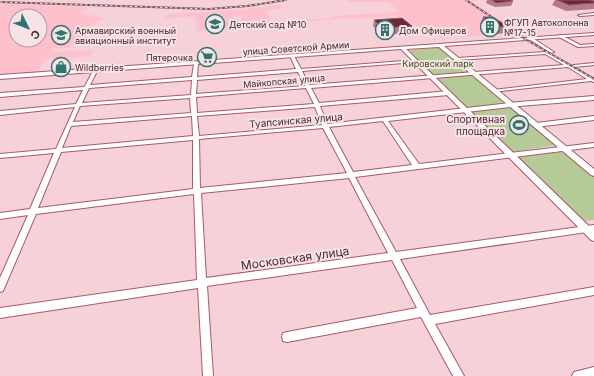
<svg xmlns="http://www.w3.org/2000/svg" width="594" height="376" font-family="Inter,sans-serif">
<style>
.built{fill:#fec1cb;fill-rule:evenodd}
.green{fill:#b4cb97}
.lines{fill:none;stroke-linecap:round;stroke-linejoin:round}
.minor-casing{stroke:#aa596b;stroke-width:2}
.major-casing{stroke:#aa596b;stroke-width:2}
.minor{fill:#fff;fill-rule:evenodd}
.major{fill:#fff;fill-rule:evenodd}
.rail-casing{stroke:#78545b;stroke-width:2}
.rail{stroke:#f7e3e6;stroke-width:1;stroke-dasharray:2.5;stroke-linecap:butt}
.wall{fill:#b37a88}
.building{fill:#702439;stroke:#985868}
.labels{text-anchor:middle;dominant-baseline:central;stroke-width:4;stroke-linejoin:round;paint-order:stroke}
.far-poi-label{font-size:9px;fill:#4b282f;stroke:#f7e3e6;text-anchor:start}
.far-street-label{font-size:9px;fill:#4b282f;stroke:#f7e3e6}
.far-park-label{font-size:9px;fill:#3a4f14;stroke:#f7e3e6}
.poi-label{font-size:10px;fill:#4b282f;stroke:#f7e3e6;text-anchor:end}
.street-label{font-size:10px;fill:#4b282f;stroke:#f7e3e6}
.near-street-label{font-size:12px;fill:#4b282f;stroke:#f7e3e6}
</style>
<rect width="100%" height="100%" fill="#f6d1d7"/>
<path class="built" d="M 347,0 L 486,0 L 469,1 L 521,33 L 440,38 L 435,33 L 423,34 L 403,16 L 242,24 L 241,16 L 233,16 L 235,28 L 196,31 L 197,19 L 195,19 L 195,16 L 165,19 L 168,14 L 223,11 L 279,5 L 283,8 L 267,10 L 270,21 L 334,18 L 333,16 L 399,12 L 389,2 L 344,2 L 347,2 Z
M 0,4 L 89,7 L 80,13 L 105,18 L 89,26 L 70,48 L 55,48 L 51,52 L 94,50 L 90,56 L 46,59 L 37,72 L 0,75 ZM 16,16 L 40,16 L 40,40 L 16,40 Z"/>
<path class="green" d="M 439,48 L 469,72 L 433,76 L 410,51 L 411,50 Z
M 472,75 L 505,103 L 467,108 L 437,78 Z
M 510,107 L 556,145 L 512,152 L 470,112 Z
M 563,151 L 594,176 L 594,220 L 582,221 L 516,157 Z"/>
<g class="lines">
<g class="minor-casing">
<path id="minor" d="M 594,13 L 594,15 L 580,16 L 578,15 Z
M 559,35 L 561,35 L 580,45 L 594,44 L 594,46 L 578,47 L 559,37 Z
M 530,37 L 531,37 L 554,52 L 551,53 L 529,39 L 528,38 Z
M 546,52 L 572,66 L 574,65 L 594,63 L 594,65 L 574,67 L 594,79 L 594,82 L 591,81 L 493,92 L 491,91 L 493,90 L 587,79 L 568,67 L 311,88 L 319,103 L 449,91 L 452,93 L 449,95 L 320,106 L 327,124 L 519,102 L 594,96 L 594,100 L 519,106 L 388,121 L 419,164 L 594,143 L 594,147 L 355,177 L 396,252 L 594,225 L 594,231 L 400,259 L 430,315 L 594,287 L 594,295 L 435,324 L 464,376 L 453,376 L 421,317 L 287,342 L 283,341 L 282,337 L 283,333 L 287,332 L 417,308 L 392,260 L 207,286 L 213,376 L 203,376 L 198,288 L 0,318 L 0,308 L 197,280 L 194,194 L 36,214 L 3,291 L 0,292 L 0,278 L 28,215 L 0,219 L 0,213 L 30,209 L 54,153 L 0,158 L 0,154 L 56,149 L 75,107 L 0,115 L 0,111 L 76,104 L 83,90 L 0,97 L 0,93 L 84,87 L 85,86 L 93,71 L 95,70 L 97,71 L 90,85 L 192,77 L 194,64 L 196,63 L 198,64 L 197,77 L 296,69 L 290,56 L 292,55 L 294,56 L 301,69 L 416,60 L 418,61 L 416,62 L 302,71 L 309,85 L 564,65 L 545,54 L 457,60 L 455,59 L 457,58 ZM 298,72 L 305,86 L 196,94 L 197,80 ZM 192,80 L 191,95 L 82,103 L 89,88 ZM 306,88 L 314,104 L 197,113 L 196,97 ZM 190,98 L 191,113 L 73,122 L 80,106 ZM 315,107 L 322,125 L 199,136 L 197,116 ZM 192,116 L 193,136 L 62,148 L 71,126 ZM 383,121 L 412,165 L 353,172 L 329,127 ZM 323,128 L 347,173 L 200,188 L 199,139 ZM 193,140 L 193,189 L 38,208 L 61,152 ZM 349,178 L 388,253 L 206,278 L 201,193 Z
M 594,116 L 594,120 L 536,127 L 533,125 L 536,123 Z"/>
</g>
<g class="major-casing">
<path id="major" d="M 594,33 L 594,35 L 444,46 L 594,169 L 594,176 L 591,175 L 439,47 L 406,49 L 594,231 L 594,241 L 591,240 L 401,49 L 0,79 L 0,75 Z
M 594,367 L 594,376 L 572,376 L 574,372 Z"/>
</g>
<use href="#minor" class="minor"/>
<use href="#major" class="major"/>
<g class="rail-casing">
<path id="rail" d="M 466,0 L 525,39 L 594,79
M 0,2 L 209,9 L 247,6 L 286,0"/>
</g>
<use href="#rail" class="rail"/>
</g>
<path class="wall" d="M 487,0 L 510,0 L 513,1 L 511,6 L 495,7 L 486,3 Z
M 555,0 L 590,0 L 594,1 L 594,9 L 566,11 L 552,5 Z
M 483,17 L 508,26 L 505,33 L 495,34 L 480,24 Z
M 374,20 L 412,26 L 410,33 L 381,35 L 373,26 Z"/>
<path class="building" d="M 492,0 L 510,0 L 513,1 L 496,3 Z
M 557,0 L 590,0 L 594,1 L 594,3 L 569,5 Z
M 483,17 L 492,17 L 508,26 L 498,27 Z
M 402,18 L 412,26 L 382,28 L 374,20 Z"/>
<defs>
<g id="school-ring" transform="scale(1)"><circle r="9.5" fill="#f7e3e6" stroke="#2d756f" stroke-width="1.5"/><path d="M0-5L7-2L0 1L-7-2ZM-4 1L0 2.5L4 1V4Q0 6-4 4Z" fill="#2d756f"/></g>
<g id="building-ring" transform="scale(1)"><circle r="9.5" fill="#f7e3e6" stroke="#2d756f" stroke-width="1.5"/><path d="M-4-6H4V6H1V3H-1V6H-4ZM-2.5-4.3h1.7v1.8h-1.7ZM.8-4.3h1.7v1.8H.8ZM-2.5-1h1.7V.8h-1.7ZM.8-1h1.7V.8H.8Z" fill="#2d756f"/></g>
<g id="university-ring" transform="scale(1)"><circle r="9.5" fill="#f7e3e6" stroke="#2d756f" stroke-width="1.5"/><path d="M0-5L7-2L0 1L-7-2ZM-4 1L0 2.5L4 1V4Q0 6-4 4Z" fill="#2d756f"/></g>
<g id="supermarket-ring" transform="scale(1)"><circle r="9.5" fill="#f7e3e6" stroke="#2d756f" stroke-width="1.5"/><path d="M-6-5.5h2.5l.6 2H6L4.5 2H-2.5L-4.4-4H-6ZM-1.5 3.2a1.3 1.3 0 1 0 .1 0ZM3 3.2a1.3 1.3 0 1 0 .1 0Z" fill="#2d756f"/></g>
<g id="shop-ring" transform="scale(1)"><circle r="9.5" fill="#f7e3e6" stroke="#2d756f" stroke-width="1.5"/><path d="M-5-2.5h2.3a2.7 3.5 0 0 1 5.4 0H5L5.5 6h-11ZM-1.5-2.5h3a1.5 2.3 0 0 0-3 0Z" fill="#2d756f"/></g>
<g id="stadium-ring" transform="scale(1)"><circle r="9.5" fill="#f7e3e6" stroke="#2d756f" stroke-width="1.5"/><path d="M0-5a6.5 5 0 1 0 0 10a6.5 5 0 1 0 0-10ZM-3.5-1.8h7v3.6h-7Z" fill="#2d756f"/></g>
</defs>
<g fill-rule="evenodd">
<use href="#school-ring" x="215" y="24"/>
<use href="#building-ring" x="490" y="27"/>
<use href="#building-ring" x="385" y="30"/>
<use href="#university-ring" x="61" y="35"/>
<use href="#supermarket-ring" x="207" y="57"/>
<use href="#shop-ring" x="61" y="67"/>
<use href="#stadium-ring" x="519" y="125"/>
</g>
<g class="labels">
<g class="far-poi-label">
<text x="504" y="22">ФГУП Автоколонна<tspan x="504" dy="10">№17-15</tspan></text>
<text x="229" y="24">Детский сад №10</text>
<text x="75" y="30">Армавирский военный<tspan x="75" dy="10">авиационный институт</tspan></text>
<text x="399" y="30">Дом Офицеров</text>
<text x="193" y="57" text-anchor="end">Пятерочка</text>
<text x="75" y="67">Wildberries</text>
</g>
<g class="far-street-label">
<text transform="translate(296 48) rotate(-4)">улица Советской Армии</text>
<text transform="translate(284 81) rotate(-5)">Майкопская улица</text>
</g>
<g class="far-park-label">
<text x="438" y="63">Кировский парк</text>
</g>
<g class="poi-label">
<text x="505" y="119">Спортивная<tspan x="505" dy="12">площадка</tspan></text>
</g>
<g class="street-label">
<text transform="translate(296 120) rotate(-5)">Туапсинская улица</text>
</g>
<g class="near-street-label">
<text transform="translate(295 258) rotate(-8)">Московская улица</text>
</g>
</g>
<g transform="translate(28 28) rotate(133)"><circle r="19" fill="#f7e3e6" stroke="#b2989d"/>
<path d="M0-3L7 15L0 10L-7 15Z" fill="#2d756f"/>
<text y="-6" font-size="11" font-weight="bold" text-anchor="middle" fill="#4b282f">С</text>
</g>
</svg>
